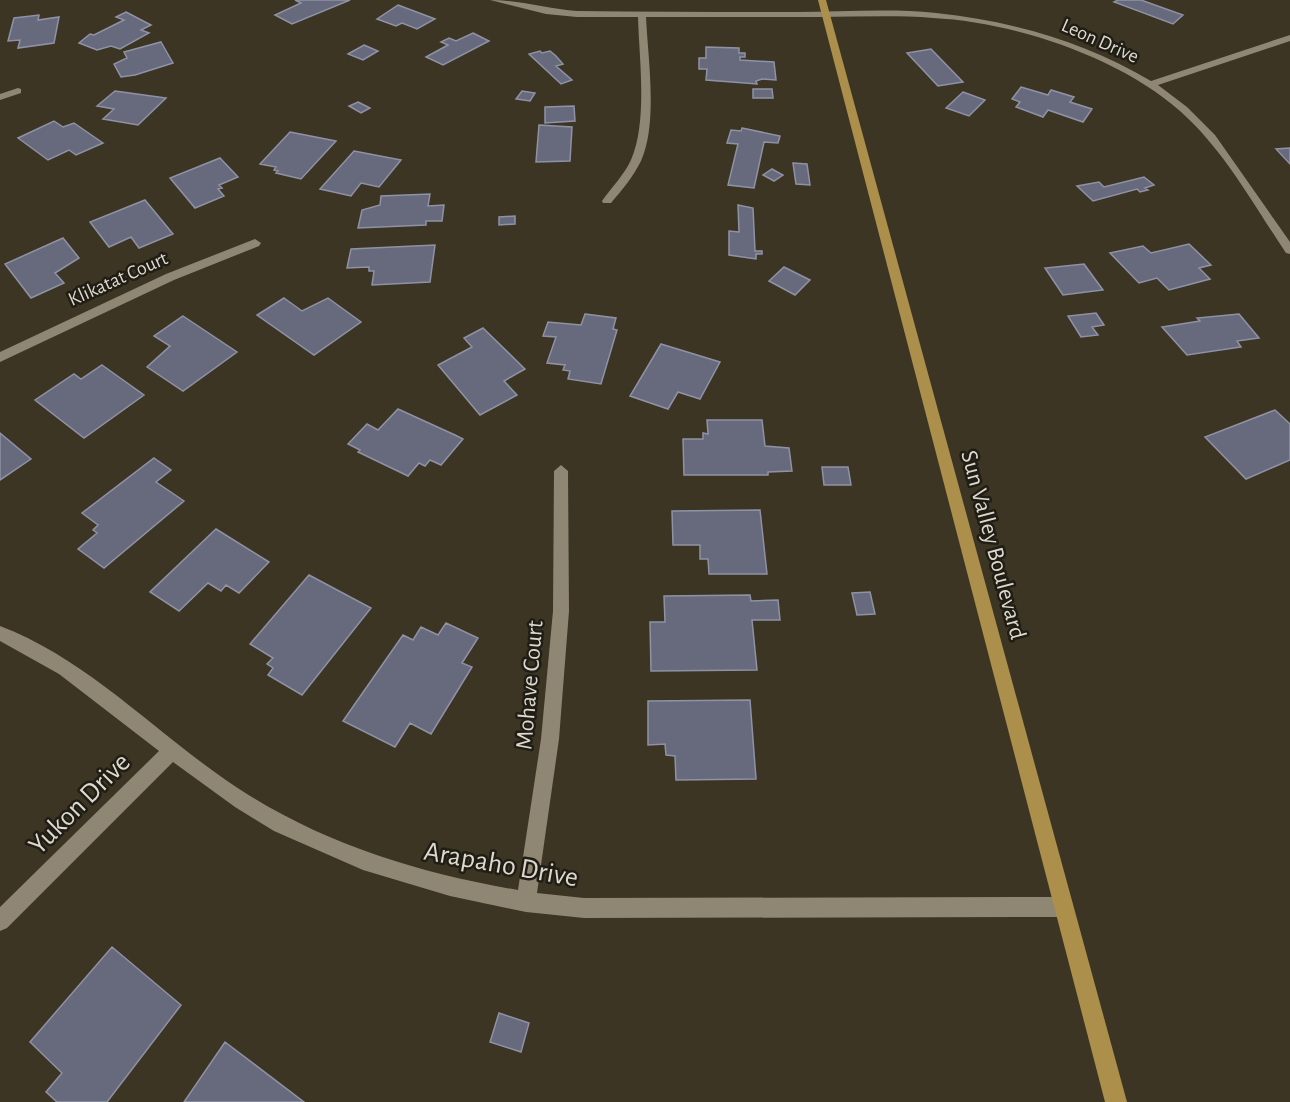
<svg xmlns="http://www.w3.org/2000/svg" width="1290" height="1102" font-family="'Alegreya Sans',sans-serif">
<style>
.building{fill:#676a7c;stroke:#8f92a5;stroke-width:1.5}
.lines{fill:none;stroke-linecap:round;stroke-linejoin:round}
.minor{fill:#8f8774;fill-rule:evenodd}
.major{fill:#ab8f4b;fill-rule:evenodd}
.labels{text-anchor:middle;dominant-baseline:central;stroke-width:5;stroke-linejoin:round;paint-order:stroke}
.far-street-label{font-size:20px;fill:#ddd9cf;stroke:#201d15}
.street-label{font-size:24px;fill:#ddd9cf;stroke:#201d15}
.near-street-label{font-size:28px;fill:#ddd9cf;stroke:#201d15}
</style>
<rect width="100%" height="100%" fill="#3c3524"/>
<path class="building" d="M 295,0 L 350,0 L 292,24 L 275,15 L 301,3 Z
M 1118,0 L 1141,0 L 1183,15 L 1173,24 L 1114,2 Z
M 398,5 L 435,19 L 417,29 L 402,23 L 396,26 L 377,19 Z
M 126,12 L 151,25 L 141,30 L 149,33 L 120,49 L 111,46 L 97,50 L 79,43 L 90,34 L 94,35 L 124,20 L 116,17 Z
M 39,15 L 38,20 L 59,17 L 54,43 L 18,48 L 20,40 L 8,41 L 14,18 Z
M 473,33 L 489,41 L 443,65 L 426,57 L 448,45 L 441,42 L 449,38 L 456,41 Z
M 161,42 L 173,63 L 135,75 L 121,77 L 114,64 L 127,58 L 124,52 Z
M 364,45 L 378,51 L 363,60 L 348,54 Z
M 706,47 L 739,48 L 739,53 L 745,53 L 745,57 L 740,57 L 740,60 L 774,62 L 776,80 L 762,79 L 756,81 L 757,84 L 706,80 L 707,69 L 699,69 L 699,58 L 706,58 Z
M 931,49 L 963,82 L 938,86 L 907,53 Z
M 540,51 L 542,53 L 550,51 L 556,56 L 563,64 L 556,66 L 572,80 L 561,84 L 529,54 Z
M 1021,87 L 1048,95 L 1051,90 L 1074,97 L 1070,102 L 1092,109 L 1083,122 L 1048,110 L 1043,117 L 1016,107 L 1020,102 L 1012,99 Z
M 753,89 L 772,89 L 773,98 L 753,98 Z
M 115,91 L 166,98 L 138,125 L 103,119 L 114,109 L 97,106 Z
M 522,91 L 535,93 L 530,101 L 516,99 Z
M 963,92 L 985,100 L 969,116 L 946,108 Z
M 358,102 L 370,108 L 361,113 L 349,106 Z
M 574,106 L 575,121 L 545,123 L 545,107 Z
M 54,121 L 63,127 L 74,123 L 103,143 L 76,155 L 69,150 L 48,160 L 18,138 Z
M 539,125 L 572,127 L 570,161 L 536,162 Z
M 742,128 L 780,136 L 778,143 L 764,142 L 754,188 L 728,185 L 738,144 L 727,143 L 731,130 L 741,131 Z
M 290,132 L 336,141 L 301,179 L 276,173 L 278,171 L 274,170 L 276,167 L 260,164 Z
M 1290,148 L 1290,164 L 1276,149 Z
M 354,151 L 401,160 L 379,187 L 361,183 L 351,196 L 320,189 Z
M 220,158 L 238,177 L 219,185 L 222,188 L 218,189 L 224,196 L 195,208 L 170,178 Z
M 793,163 L 807,164 L 810,185 L 796,184 Z
M 772,169 L 783,175 L 774,181 L 763,175 Z
M 1144,177 L 1154,185 L 1145,188 L 1148,190 L 1140,192 L 1137,189 L 1093,201 L 1077,186 L 1099,182 L 1104,187 Z
M 430,194 L 428,206 L 444,205 L 442,221 L 426,221 L 426,225 L 358,228 L 362,210 L 380,205 L 381,196 Z
M 145,200 L 173,234 L 139,248 L 131,237 L 109,247 L 90,222 Z
M 738,205 L 753,208 L 755,251 L 762,251 L 762,254 L 756,254 L 756,259 L 729,255 L 729,231 L 739,232 Z
M 515,216 L 515,224 L 499,225 L 499,217 Z
M 63,238 L 79,258 L 55,273 L 64,283 L 31,298 L 5,264 Z
M 1189,244 L 1211,265 L 1199,268 L 1210,279 L 1169,290 L 1157,278 L 1139,283 L 1110,253 L 1143,246 L 1151,253 Z
M 435,245 L 430,282 L 372,285 L 374,271 L 369,271 L 369,267 L 347,268 L 351,249 Z
M 1084,264 L 1103,290 L 1063,295 L 1045,268 Z
M 784,267 L 810,280 L 795,295 L 769,281 Z
M 284,298 L 302,311 L 328,298 L 361,322 L 314,355 L 257,315 Z
M 1096,313 L 1104,325 L 1092,327 L 1098,335 L 1081,337 L 1068,316 Z
M 585,314 L 616,318 L 613,329 L 617,330 L 601,384 L 568,379 L 570,371 L 563,370 L 565,365 L 547,363 L 556,337 L 543,336 L 548,322 L 581,325 Z
M 1239,314 L 1259,338 L 1237,341 L 1241,347 L 1187,355 L 1162,327 L 1200,321 L 1197,318 Z
M 183,316 L 237,352 L 183,391 L 147,367 L 170,346 L 154,336 Z
M 483,328 L 525,369 L 504,381 L 517,395 L 480,415 L 438,365 L 472,347 L 464,338 Z
M 661,344 L 720,362 L 700,399 L 678,392 L 668,409 L 630,396 Z
M 102,365 L 144,395 L 84,438 L 35,400 L 74,374 L 81,379 Z
M 398,409 L 455,435 L 463,439 L 441,465 L 430,460 L 425,466 L 419,463 L 408,476 L 358,452 L 360,450 L 348,444 L 367,424 L 378,430 Z
M 1275,410 L 1290,424 L 1290,460 L 1246,479 L 1205,437 Z
M 707,420 L 762,420 L 765,446 L 789,448 L 792,471 L 768,472 L 768,475 L 684,475 L 683,439 L 703,439 L 703,433 L 708,434 Z
M 0,433 L 31,459 L 0,480 Z
M 154,458 L 171,470 L 156,482 L 184,501 L 104,568 L 78,549 L 97,533 L 93,530 L 98,525 L 82,513 Z
M 822,467 L 848,467 L 851,485 L 824,485 Z
M 760,510 L 767,574 L 709,574 L 708,559 L 700,559 L 700,545 L 673,545 L 672,511 Z
M 216,529 L 269,562 L 239,593 L 226,585 L 221,591 L 208,583 L 179,611 L 150,592 Z
M 309,575 L 371,608 L 302,695 L 268,675 L 273,668 L 267,664 L 273,658 L 250,644 Z
M 870,592 L 875,614 L 857,615 L 852,593 Z
M 750,595 L 751,601 L 778,600 L 780,620 L 752,620 L 757,670 L 651,671 L 650,622 L 665,622 L 664,596 Z
M 446,623 L 478,638 L 462,663 L 472,667 L 431,734 L 410,723 L 395,747 L 343,721 L 403,635 L 413,640 L 421,627 L 438,635 Z
M 750,700 L 756,779 L 676,780 L 675,756 L 666,755 L 665,744 L 648,745 L 648,701 Z
M 112,947 L 181,1005 L 107,1102 L 57,1102 L 46,1092 L 62,1073 L 30,1042 Z
M 499,1013 L 529,1023 L 521,1052 L 490,1042 Z
M 225,1042 L 304,1102 L 184,1102 Z"/>
<g class="lines">
<path class="minor" d="M 490,0 C 519,0 548,9 577,11 C 650,12 722,12 795,12 C 841,12 891,8 936,13 C 1012,21 1085,42 1151,81 L 1290,35 L 1290,41 L 1158,85 L 1187,107 L 1215,135 L 1290,242 L 1290,254 L 1286,253 C 1253,204 1224,150 1180,111 C 1119,57 1014,22 933,18 C 895,15 857,17 819,17 C 762,17 704,17 646,17 C 648,59 658,123 641,161 C 633,177 622,190 611,203 L 603,203 L 602,201 C 612,187 624,175 631,160 C 648,121 639,58 638,17 L 577,17 L 546,14 Z
M 18,88 L 21,89 L 21,93 L 0,100 L 0,94 Z
M 255,239 L 261,243 L 259,246 L 174,280 L 0,362 L 0,352 L 166,274 Z
M 561,465 L 568,471 L 569,611 L 559,739 L 537,893 L 584,898 L 1062,897 L 1069,900 L 1072,907 L 1069,914 L 1062,917 L 584,918 L 526,912 L 450,896 L 363,870 L 274,831 L 235,807 L 173,762 L 7,928 L 0,931 L 0,907 L 159,751 L 59,674 L 0,641 L 0,626 C 82,657 146,723 216,773 C 305,838 410,872 518,890 L 541,739 L 553,611 L 554,471 Z"/>
<path class="major" d="M 818,0 L 826,0 L 1127,1102 L 1105,1102 Z"/>
</g>
<g class="labels">
<g class="far-street-label">
<text transform="translate(1100 41) rotate(24)">Leon Drive</text>
<text transform="translate(118 279) rotate(-24)">Klikatat Court</text>
</g>
<g class="street-label">
<text transform="translate(993 545) rotate(75)">Sun Valley Boulevard</text>
<text transform="translate(530 685) rotate(-85)">Mohave Court</text>
</g>
<g class="near-street-label">
<text transform="translate(80 804) rotate(-45)">Yukon Drive</text>
<text transform="translate(501 865) rotate(10)">Arapaho Drive</text>
</g>
</g>
</svg>
